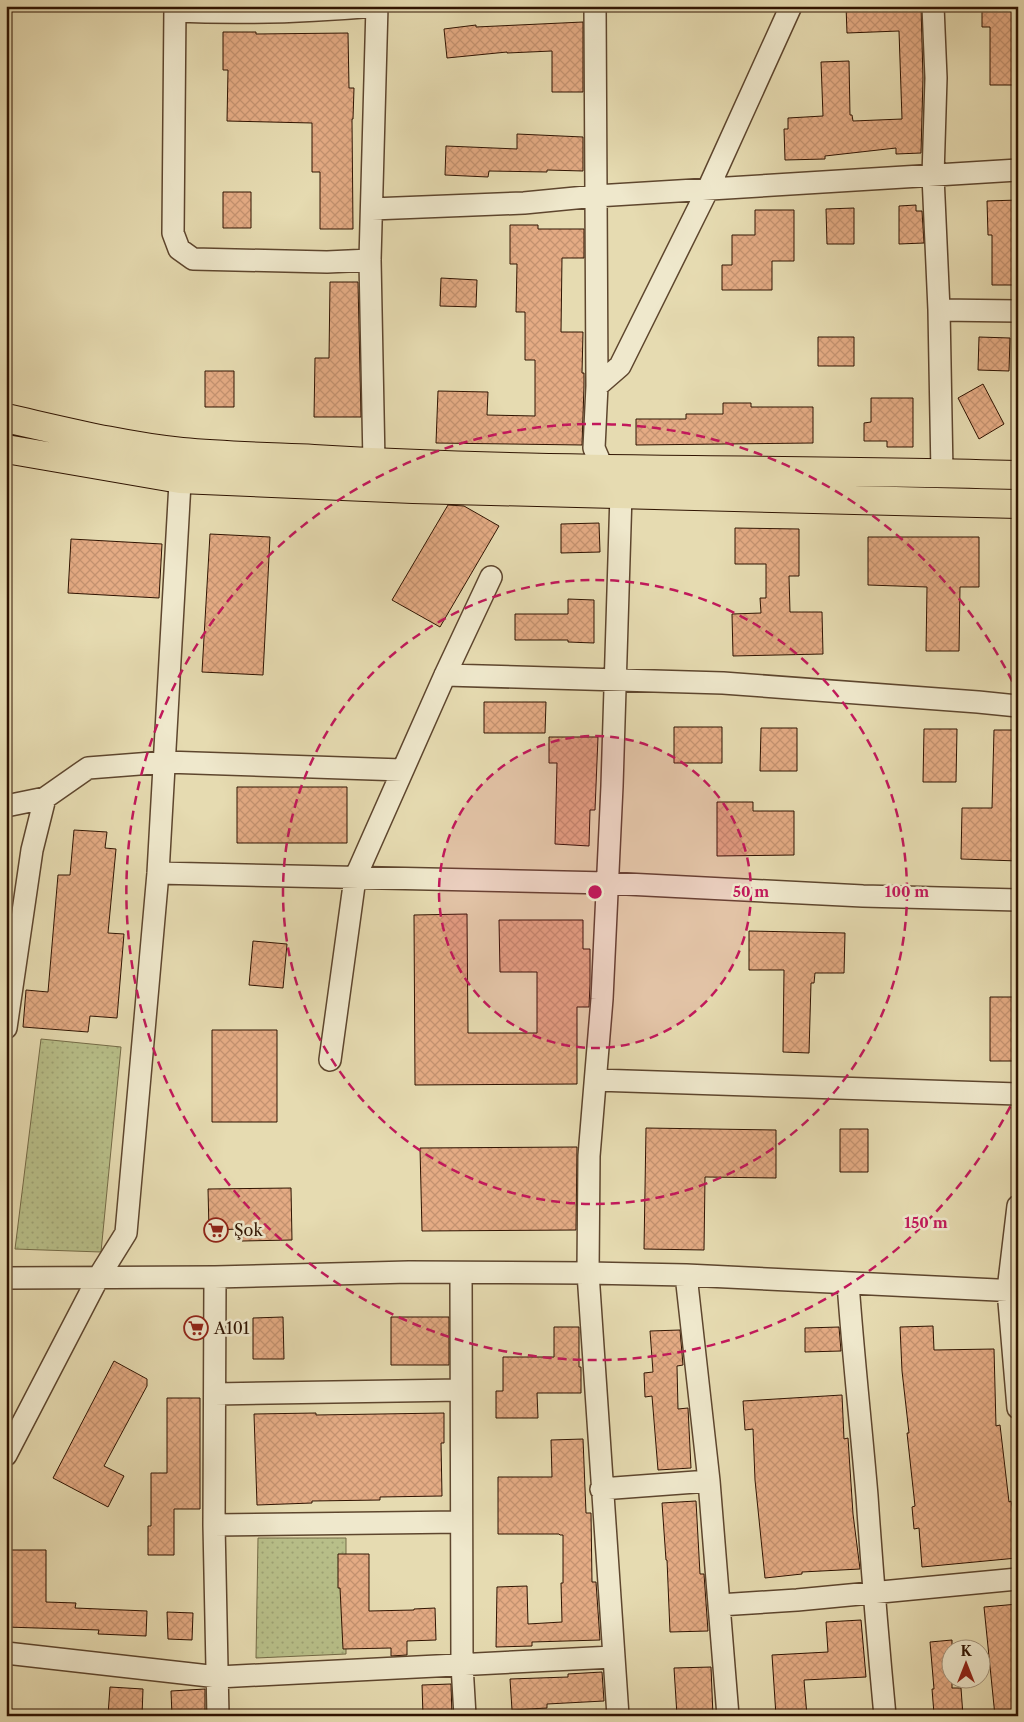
<svg xmlns="http://www.w3.org/2000/svg" width="1024" height="1722" font-family="'Libre Caslon Text',serif">
<style>
.grass{fill:url(#grass-dots);stroke:#746a46}
.building{fill:url(#building-cross-hatch);stroke:#301402}
.lines{fill:none;stroke-linecap:round;stroke-linejoin:round}
.minor-casing{stroke:#5e462e;stroke-width:24}
.major-casing{stroke:#301402;stroke-width:30}
.minor{stroke:#efe8cc;stroke-width:21}
.major{stroke:#e6dbb1;stroke-width:28}
.ring{fill:none;stroke:#c2185b;stroke-width:2.5;stroke-dasharray:9 6}
.labels{text-anchor:middle;dominant-baseline:central;stroke-width:5;stroke-linejoin:round;paint-order:stroke}
.poi-label{font-size:16px;fill:#301402;stroke:#efe8cc;text-anchor:start}
.centre{fill:#c2185b;stroke:#efe8cc;stroke-width:2.5}
.ring-label{font-size:15px;text-anchor:middle;font-weight:bold;fill:#c2185b;stroke:#efe8cc;stroke-width:5;stroke-linejoin:round;paint-order:stroke}
</style>
<defs>
<pattern id="grass-dots" width="8" height="8" patternUnits="userSpaceOnUse" patternTransform="scale(1.25)"><rect width="8" height="8" fill="#b8bf89"/><path d="M2 2h.1M6 6h.1" fill="none" stroke="#9ea375" stroke-width="1.8" stroke-linecap="round"/></pattern>
<pattern id="building-cross-hatch" width="8" height="8" patternUnits="userSpaceOnUse" patternTransform="scale(1.25)"><rect width="8" height="8" fill="#e4ab84"/><path d="M0 0l8 8M0 8l8-8" fill="none" stroke="#c49270"/></pattern>
</defs>
<rect width="100%" height="100%" fill="#e6dbb1"/>
<filter id="stains"><feTurbulence type="fractalNoise" baseFrequency=".004" numOctaves="4"/><feColorMatrix values="0 0 0 0 .2 0 0 0 0 .09 0 0 0 0 .02 0 0 0 .5 -.17"/></filter>
<radialGradient id="worn" r=".72"><stop offset=".6" stop-color="#630" stop-opacity="0"/><stop offset="1" stop-color="#630" stop-opacity=".3"/></radialGradient>
<path class="grass" d="M 41,1039 L 121,1047 L 101,1252 L 15,1249 Z
M 258,1538 L 346,1538 L 346,1654 L 256,1658 Z"/>
<path class="building" d="M 846,6 L 921,6 L 923,78 L 921,153 L 896,154 L 896,148 L 825,156 L 825,159 L 785,160 L 784,129 L 788,129 L 788,118 L 823,116 L 821,62 L 849,61 L 850,115 L 852,115 L 853,121 L 902,119 L 899,31 L 847,33 Z
M 982,6 L 1018,6 L 1018,85 L 990,85 L 990,27 L 982,27 Z
M 583,22 L 583,92 L 552,92 L 552,51 L 507,53 L 507,52 L 447,58 L 444,29 L 476,25 L 476,27 Z
M 223,32 L 256,32 L 256,34 L 348,33 L 349,88 L 354,88 L 353,119 L 352,119 L 353,229 L 320,229 L 320,172 L 312,172 L 312,123 L 227,121 L 228,70 L 223,70 Z
M 517,134 L 583,137 L 583,171 L 547,170 L 547,172 L 489,171 L 488,177 L 445,175 L 446,146 L 517,149 Z
M 223,192 L 251,192 L 251,228 L 223,228 Z
M 1018,200 L 1018,285 L 992,285 L 992,235 L 988,235 L 987,201 Z
M 916,205 L 916,211 L 922,211 L 924,243 L 899,244 L 899,206 Z
M 854,208 L 854,244 L 827,244 L 826,209 Z
M 755,210 L 794,210 L 794,261 L 772,261 L 772,290 L 722,290 L 722,265 L 732,265 L 732,235 L 755,235 Z
M 510,225 L 538,225 L 538,229 L 584,229 L 584,258 L 562,258 L 561,332 L 583,332 L 582,373 L 584,373 L 584,386 L 582,445 L 436,443 L 438,391 L 488,392 L 487,415 L 535,416 L 535,360 L 525,360 L 525,312 L 516,312 L 517,264 L 510,264 Z
M 441,278 L 477,280 L 476,307 L 440,306 Z
M 330,282 L 358,282 L 361,417 L 314,417 L 315,358 L 329,358 Z
M 818,337 L 854,337 L 854,366 L 818,366 Z
M 979,337 L 1010,338 L 1009,371 L 978,370 Z
M 205,371 L 234,371 L 234,407 L 205,407 Z
M 983,384 L 1004,424 L 979,439 L 958,398 Z
M 871,398 L 913,398 L 913,447 L 887,447 L 887,441 L 864,441 L 864,423 L 871,422 Z
M 723,403 L 751,403 L 751,407 L 813,407 L 813,443 L 636,445 L 636,419 L 686,419 L 686,414 L 723,414 Z
M 448,505 L 464,506 L 499,526 L 440,627 L 392,600 Z
M 599,523 L 600,552 L 561,553 L 561,524 Z
M 735,528 L 799,529 L 799,576 L 789,576 L 790,612 L 822,612 L 823,654 L 733,656 L 732,614 L 761,613 L 760,598 L 766,598 L 766,564 L 735,564 Z
M 210,534 L 270,537 L 263,675 L 202,672 Z
M 868,537 L 979,537 L 979,587 L 960,587 L 959,651 L 926,651 L 927,587 L 868,585 Z
M 71,539 L 162,544 L 159,598 L 68,593 Z
M 568,599 L 594,600 L 594,643 L 568,642 L 568,640 L 515,640 L 515,614 L 568,614 Z
M 484,702 L 546,702 L 545,733 L 484,733 Z
M 674,727 L 722,727 L 722,763 L 674,763 Z
M 761,728 L 797,728 L 797,771 L 760,771 Z
M 924,729 L 957,729 L 956,782 L 923,782 Z
M 994,730 L 1018,730 L 1018,861 L 961,859 L 962,808 L 992,808 Z
M 549,737 L 598,737 L 595,810 L 590,810 L 589,846 L 555,844 L 557,763 L 549,763 Z
M 237,787 L 347,787 L 347,843 L 237,843 Z
M 717,802 L 753,802 L 753,811 L 794,811 L 794,855 L 717,856 Z
M 74,830 L 107,832 L 105,848 L 116,849 L 108,933 L 124,934 L 117,1018 L 90,1016 L 88,1032 L 23,1027 L 26,990 L 48,992 L 58,875 L 70,875 Z
M 467,914 L 468,1033 L 537,1033 L 537,972 L 500,972 L 499,920 L 583,920 L 583,949 L 590,949 L 590,984 L 589,1007 L 577,1007 L 577,1084 L 415,1085 L 414,915 Z
M 749,931 L 845,933 L 844,973 L 815,973 L 814,983 L 811,983 L 809,1053 L 783,1052 L 784,970 L 749,970 Z
M 253,941 L 287,944 L 283,988 L 249,985 Z
M 990,997 L 1018,997 L 1018,1061 L 990,1061 Z
M 212,1030 L 277,1030 L 277,1122 L 212,1122 Z
M 646,1128 L 776,1130 L 776,1178 L 705,1177 L 704,1250 L 644,1249 Z
M 840,1129 L 868,1129 L 868,1172 L 840,1172 Z
M 577,1147 L 576,1230 L 422,1231 L 420,1148 Z
M 291,1188 L 292,1240 L 242,1241 L 242,1229 L 209,1230 L 208,1189 Z
M 283,1317 L 284,1359 L 253,1359 L 253,1318 Z
M 391,1317 L 449,1317 L 449,1365 L 391,1365 Z
M 933,1326 L 934,1350 L 994,1349 L 996,1426 L 1000,1425 L 1009,1502 L 1011,1501 L 1013,1511 L 1017,1558 L 922,1567 L 919,1528 L 914,1529 L 912,1507 L 915,1506 L 907,1433 L 909,1433 L 902,1371 L 900,1327 Z
M 554,1327 L 579,1327 L 579,1367 L 581,1367 L 581,1393 L 537,1393 L 538,1418 L 496,1418 L 496,1391 L 503,1391 L 503,1357 L 554,1357 Z
M 839,1327 L 841,1351 L 805,1352 L 805,1328 Z
M 680,1330 L 683,1365 L 677,1366 L 678,1409 L 688,1408 L 691,1468 L 658,1470 L 652,1396 L 645,1397 L 644,1373 L 653,1372 L 650,1331 Z
M 114,1361 L 147,1379 L 147,1386 L 104,1466 L 124,1476 L 108,1507 L 53,1478 Z
M 842,1395 L 844,1439 L 848,1438 L 853,1514 L 860,1569 L 802,1572 L 802,1574 L 765,1578 L 755,1480 L 753,1429 L 745,1430 L 743,1401 Z
M 167,1398 L 200,1398 L 200,1509 L 174,1509 L 174,1555 L 148,1555 L 148,1526 L 151,1526 L 151,1473 L 167,1473 Z
M 316,1413 L 316,1415 L 444,1413 L 444,1443 L 441,1443 L 442,1496 L 380,1497 L 380,1500 L 312,1501 L 312,1503 L 257,1505 L 254,1414 Z
M 583,1439 L 586,1513 L 591,1513 L 592,1582 L 596,1582 L 600,1640 L 532,1642 L 532,1646 L 496,1647 L 497,1587 L 527,1586 L 528,1624 L 562,1622 L 561,1583 L 563,1583 L 563,1535 L 560,1535 L 559,1534 L 498,1534 L 498,1477 L 552,1477 L 551,1440 Z
M 696,1501 L 700,1574 L 704,1574 L 708,1631 L 670,1632 L 667,1560 L 666,1560 L 662,1503 Z
M 11,1550 L 46,1550 L 46,1602 L 76,1603 L 75,1608 L 147,1611 L 146,1636 L 98,1634 L 99,1630 L 6,1627 L 6,1598 L 11,1598 Z
M 338,1554 L 369,1554 L 369,1611 L 414,1610 L 414,1609 L 435,1608 L 436,1640 L 407,1641 L 407,1655 L 391,1656 L 391,1648 L 343,1649 L 340,1588 L 338,1588 Z
M 1018,1604 L 1018,1716 L 995,1716 L 984,1607 Z
M 167,1612 L 193,1613 L 192,1640 L 168,1639 Z
M 861,1620 L 866,1677 L 804,1680 L 807,1716 L 776,1716 L 772,1655 L 828,1652 L 826,1622 Z
M 952,1640 L 952,1688 L 961,1688 L 963,1716 L 938,1716 L 938,1713 L 934,1714 L 932,1689 L 934,1689 L 930,1642 Z
M 711,1667 L 713,1716 L 677,1716 L 674,1668 Z
M 602,1672 L 604,1701 L 547,1704 L 547,1708 L 512,1710 L 510,1679 L 568,1677 L 568,1674 Z
M 451,1684 L 452,1716 L 423,1716 L 422,1685 Z
M 110,1687 L 143,1689 L 142,1716 L 108,1715 Z
M 205,1689 L 205,1715 L 172,1716 L 171,1691 Z"/>
<g class="lines">
<g class="minor-casing">
<path id="minor" d="M 175,6 L 173,233 L 179,249 L 193,259 L 327,262 L 370,260
M 595,6 L 597,386
M 933,6 L 936,78 L 933,176 L 939,310 L 942,473
M 175,11 C 242,14 308,12 375,6
M 372,209 L 524,203 L 596,196 L 1018,170
M 939,310 L 1018,311
M 373,477 L 374,463 L 370,260 L 377,6
M 445,675 L 723,683 L 978,702 L 1018,706
M 6,806 L 45,798 L 88,768 L 165,762 L 402,770
M 158,873 L 607,883 L 863,896 L 1018,900
M 6,1028 L 32,850 L 45,798
M 330,1060 L 355,878 L 445,675 L 491,577
M 596,1080 L 1018,1094
M 1018,1206 L 1008,1290 L 1018,1408
M 461,1273 L 462,1665 L 465,1716
M 686,1275 L 709,1481 L 728,1716
M 215,1277 L 214,1525 L 218,1716
M 6,1278 L 215,1277 L 409,1272 L 588,1273 L 686,1275 L 1018,1291
M 848,1283 C 853,1354 861,1425 867,1496 C 872,1569 878,1642 885,1716
M 215,1394 L 461,1390
M 6,1455 L 98,1278 L 126,1233 L 158,873 L 181,465
M 601,1489 L 709,1481
M 214,1525 L 461,1522
M 719,1605 L 797,1600 L 1018,1579
M 6,1653 L 218,1677 L 613,1657
M 618,1716 L 588,1273 L 589,1156 L 602,999 L 612,786 L 621,494 L 603,469 L 594,448 L 597,386 L 620,366 L 708,189 L 791,6"/>
</g>
<g class="major-casing">
<path id="major" d="M 6,418 C 64,431 123,446 182,452 C 225,456 270,457 314,459 C 548,473 783,468 1018,475
M 6,449 L 180,479 L 413,489 L 1018,504"/>
</g>
<use href="#minor" class="minor"/>
<use href="#major" class="major"/>
</g>
<circle cx="595" cy="892" r="156" fill="#c2185b" fill-opacity=".12"/>
<g class="ring">
<circle cx="595" cy="892" r="156"/>
<circle cx="595" cy="892" r="312"/>
<path d="M1017 1093A468 468 0 1 1 1017 691"/>
</g>
<defs>
<g id="supermarket-ring" transform="scale(1.25)"><circle r="9.5" fill="#efe8cc" stroke="#8f2418" stroke-width="1.5"/><path d="M-6-5.5h2.5l.6 2H6L4.5 2H-2.5L-4.4-4H-6ZM-1.5 3.2a1.3 1.3 0 1 0 .1 0ZM3 3.2a1.3 1.3 0 1 0 .1 0Z" fill="#8f2418"/></g>
</defs>
<g fill-rule="evenodd">
<use href="#supermarket-ring" x="216" y="1230"/>
<use href="#supermarket-ring" x="196" y="1328"/>
</g>
<g class="labels">
<g class="poi-label">
<text x="234" y="1230">Şok</text>
<text x="214" y="1328">A101</text>
</g>
</g>
<circle cx="595" cy="892" r="8" class="centre"/>
<g class="ring-label">
<text x="751" y="897">50 m</text>
<text x="907" y="897">100 m</text>
<text x="926" y="1228">150 m</text>
</g>
<rect width="1024" height="1722" fill="none" stroke="#e6dbb1" stroke-width="25"/>
<rect x="8" y="8" width="1009" height="1707" fill="none" stroke="#301402" stroke-width="2.5"/>
<rect x="12" y="12" width="999" height="1697" fill="none" stroke="#301402"/>
<g transform="translate(966 1664)"><circle r="24" fill="#efe8cc" stroke="#a3937b"/>
<path d="M0-4L9 19L0 12L-9 19Z" fill="#8f2418"/>
<text y="-8" font-size="14" font-weight="bold" text-anchor="middle" fill="#301402">K</text>
</g>
<rect width="100%" height="100%" filter="url(#stains)"/>
<rect width="100%" height="100%" fill="url(#worn)"/>
</svg>
